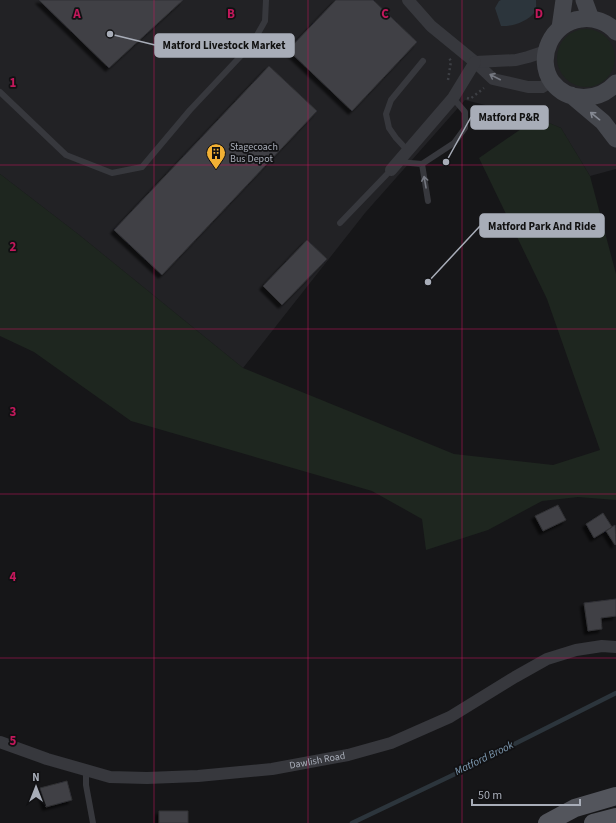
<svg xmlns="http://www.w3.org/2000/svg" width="616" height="823" font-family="'Source Sans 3',sans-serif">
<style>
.built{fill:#222225}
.green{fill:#1e261f}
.water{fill:#2c353c}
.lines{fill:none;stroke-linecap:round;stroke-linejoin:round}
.stream{stroke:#2c353c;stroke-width:4.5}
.building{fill:#404145;stroke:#303034;filter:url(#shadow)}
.path{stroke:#3d3f44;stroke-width:2.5;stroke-dasharray:2 3;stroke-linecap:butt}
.service{stroke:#37383d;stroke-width:6}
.minor{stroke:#37383d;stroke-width:12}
.secondary{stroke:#45474d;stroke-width:17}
.primary{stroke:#53555c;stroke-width:18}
.oneway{stroke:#757881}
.oneway2{stroke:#858993}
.grid{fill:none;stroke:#c2185b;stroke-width:1;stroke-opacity:0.55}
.labels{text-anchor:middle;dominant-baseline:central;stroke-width:3.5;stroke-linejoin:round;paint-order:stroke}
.poi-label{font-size:10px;fill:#a8adb8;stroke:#111113;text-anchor:start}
.street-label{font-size:10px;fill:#a8adb8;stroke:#111113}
.water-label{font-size:11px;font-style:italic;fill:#7f9bb3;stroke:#111113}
.grid-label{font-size:13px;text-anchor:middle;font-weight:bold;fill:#c2185b;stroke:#111113;stroke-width:3.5;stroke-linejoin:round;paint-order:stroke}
.leader{fill:none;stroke:#a8adb8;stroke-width:1.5}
.callout-dot{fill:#a8adb8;stroke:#111113;stroke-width:1.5}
.callout{fill:#a8adb8;stroke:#a8adb8;stroke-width:1.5}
.callout-label{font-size:11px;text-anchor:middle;font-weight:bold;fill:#111}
</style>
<defs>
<filter id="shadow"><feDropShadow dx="-3.5" dy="3.5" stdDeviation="1" flood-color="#0009"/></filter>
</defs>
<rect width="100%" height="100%" fill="#161618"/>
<path class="built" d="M 0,0 L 616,0 L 616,169 L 590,176 L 561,128 L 537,118 L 465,100 L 365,213 L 243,368 L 78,234 L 0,174 Z"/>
<path class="green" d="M557 58a29 29 0 1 1 58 0a29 29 0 1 1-58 0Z
M 537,118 L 561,128 L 590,176 L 616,274 L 616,500 L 578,497 L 542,501 L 488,530 L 426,550 L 422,519 L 372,491 L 131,421 L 34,352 L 0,336 L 0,174 L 78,234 L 243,368 L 454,454 L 553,465 L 600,450 L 547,299 L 479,158 Z"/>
<path class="water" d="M 501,0 L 536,0 C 536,4 537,9 534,13 C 528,21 512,27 501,26 L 495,8 L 499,1 Z"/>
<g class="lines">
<path class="stream" d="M 352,823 L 455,774 L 616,693"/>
</g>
<path class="building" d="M 39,0 L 183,0 L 109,68 Z
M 336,0 L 373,0 L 417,42 L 352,111 L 288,50 Z
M 269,66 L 317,111 L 162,275 L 114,230 Z
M 307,240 L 327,259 L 282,305 L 263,286 Z
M 558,505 L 566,520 L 543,531 L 535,516 Z
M 603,513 L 612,527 L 594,538 L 586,524 Z
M 615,525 L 616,544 L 615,545 L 606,531 Z
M 616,599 L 616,616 L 601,618 L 602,629 L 588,631 L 584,603 Z
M 67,781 L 72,800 L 46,807 L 40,788 Z
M 159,811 L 188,811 L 188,823 L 159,823 Z"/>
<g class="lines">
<path class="path" d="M 448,80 L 451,61 L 449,58
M 467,98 L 470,99 L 484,88"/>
<path class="service" d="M 0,92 L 66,155 L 112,173 L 142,167 L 190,110 L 252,44 L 265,21 L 266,0
M 408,151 L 396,138 L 389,128 L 386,114 L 391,100 L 423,61
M 399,162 L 422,164 L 454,143 L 465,128 L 465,112 L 453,98
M 422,164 L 428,201
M 340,223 L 391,170
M 86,770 L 86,785 L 93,823"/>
<g class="minor">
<path d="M 408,0 L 431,26 L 475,62 L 493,79 L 528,87 L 542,87 L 552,81"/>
<path d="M 475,62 L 516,60 L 528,57 L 546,51"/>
<path d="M 391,170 L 453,98 L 475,62"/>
<path id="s1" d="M 0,742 L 47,759 L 110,777 L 147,778 L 198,776 L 272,769 L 348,755 L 391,743 L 450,717 L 515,677 L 547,659 L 576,650 L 602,646 L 616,647"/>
</g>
<path class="secondary" d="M 584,0 L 591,19
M 560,28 L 564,0
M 616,32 C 608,22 593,17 581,19 C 552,22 535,58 552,82 C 568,103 599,102 616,83
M 571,95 L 603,122 L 616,139"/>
<path class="primary" d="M 547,823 L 575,808 L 616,796
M 593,823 L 616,817"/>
</g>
<defs><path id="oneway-shaft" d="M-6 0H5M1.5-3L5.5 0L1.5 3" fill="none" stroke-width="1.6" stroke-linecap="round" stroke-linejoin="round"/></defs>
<g class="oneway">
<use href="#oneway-shaft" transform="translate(495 77) rotate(-153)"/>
<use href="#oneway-shaft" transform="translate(425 182) rotate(-100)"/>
</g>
<use class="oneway2" href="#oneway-shaft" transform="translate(595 116) rotate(-141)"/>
<path class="grid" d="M 154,0 L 154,823M 308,0 L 308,823M 462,0 L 462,823M 0,165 L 616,165M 0,329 L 616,329M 0,494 L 616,494M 0,658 L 616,658"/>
<defs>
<g id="building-pin" transform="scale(1)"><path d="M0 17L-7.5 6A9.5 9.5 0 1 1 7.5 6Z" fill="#f2b134" stroke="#111113"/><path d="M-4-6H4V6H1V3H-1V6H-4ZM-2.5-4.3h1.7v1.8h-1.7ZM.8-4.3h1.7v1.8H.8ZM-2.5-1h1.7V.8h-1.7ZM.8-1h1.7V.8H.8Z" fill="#111"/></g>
</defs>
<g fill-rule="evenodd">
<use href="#building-pin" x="216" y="153"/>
</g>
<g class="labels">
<g class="poi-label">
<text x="230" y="147">Stagecoach<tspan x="230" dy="12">Bus Depot</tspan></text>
</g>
<g class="street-label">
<text stroke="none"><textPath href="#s1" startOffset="324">Dawlish Road</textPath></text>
</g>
<g class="water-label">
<text transform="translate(484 758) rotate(-26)">Matford Brook</text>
</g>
</g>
<g class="grid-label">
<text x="77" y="18">A</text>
<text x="231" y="18">B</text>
<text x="385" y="18">C</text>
<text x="539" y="18">D</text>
<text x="13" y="87">1</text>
<text x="13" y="251">2</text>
<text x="13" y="416">3</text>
<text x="13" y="581">4</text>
<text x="13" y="745">5</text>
</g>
<path class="leader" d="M110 34L155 45M446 162L471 117M428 282L480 226"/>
<g class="callout-dot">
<circle cx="110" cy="34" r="4"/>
<circle cx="446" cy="162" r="4"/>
<circle cx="428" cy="282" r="4"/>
</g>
<g class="callout">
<rect x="155" y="34" width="139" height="23" rx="4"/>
<rect x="471" y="106" width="77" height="23" rx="4"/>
<rect x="480" y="214" width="124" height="23" rx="4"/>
</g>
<g class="callout-label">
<text x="224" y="49">Matford Livestock Market</text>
<text x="509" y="121">Matford P&amp;R</text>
<text x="542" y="230">Matford Park And Ride</text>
</g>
<g transform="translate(36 787)" stroke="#111113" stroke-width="3" paint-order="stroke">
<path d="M0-3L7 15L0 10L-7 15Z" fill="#a8adb8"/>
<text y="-6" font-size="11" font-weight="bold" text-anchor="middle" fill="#a8adb8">N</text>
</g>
<path d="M472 799v6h108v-6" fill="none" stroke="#a8adb8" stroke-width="2"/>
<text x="478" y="799" font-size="12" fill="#a8adb8" stroke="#111113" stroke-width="3" paint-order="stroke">50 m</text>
</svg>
